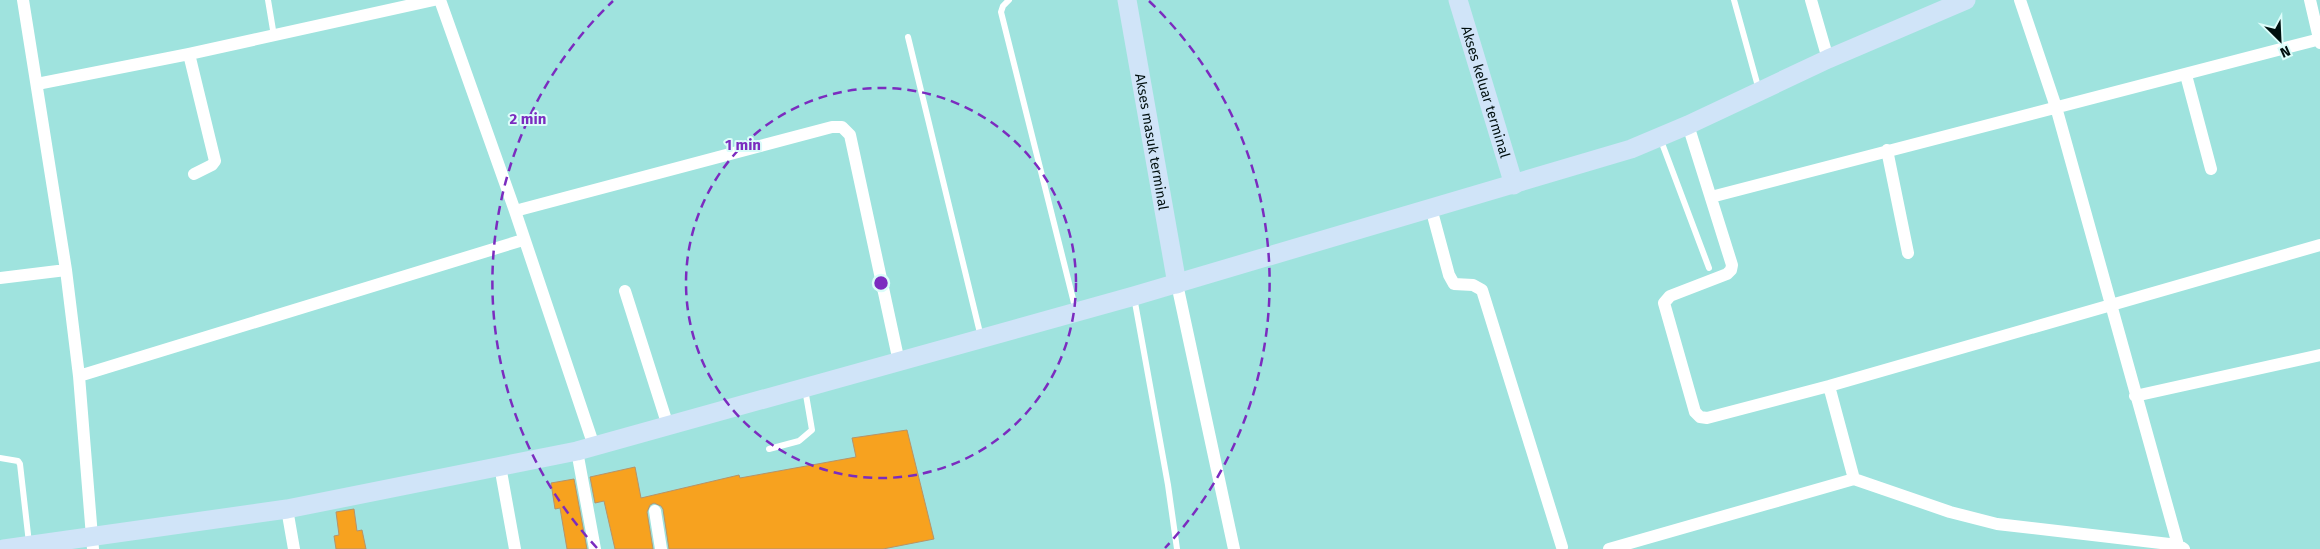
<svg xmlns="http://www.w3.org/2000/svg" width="2320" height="549" font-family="'Fira Sans',sans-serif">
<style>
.building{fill:#f7a21f;stroke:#b5936b}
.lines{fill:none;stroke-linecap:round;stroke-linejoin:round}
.lane{stroke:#fff;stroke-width:6}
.street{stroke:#fff;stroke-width:12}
.secondary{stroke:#d0e4f8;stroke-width:19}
.ring{fill:none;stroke:#7b2cbf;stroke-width:2.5;stroke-dasharray:9 6}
.labels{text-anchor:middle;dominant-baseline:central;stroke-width:4;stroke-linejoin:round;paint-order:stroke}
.street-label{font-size:14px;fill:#000f0e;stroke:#dcfdfa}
.centre{fill:#7b2cbf;stroke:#dcfdfa;stroke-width:2.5}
.ring-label{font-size:15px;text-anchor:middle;font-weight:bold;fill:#7b2cbf;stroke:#dcfdfa;stroke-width:4;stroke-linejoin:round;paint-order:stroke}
</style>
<rect width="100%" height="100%" fill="#9fe3de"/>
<path class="building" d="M 907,430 L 934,539 L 883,549 L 669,549 L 663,509 L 661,506 L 654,503 L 650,505 L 647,512 L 653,549 L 615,549 L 604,501 L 595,503 L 590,477 L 635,467 L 641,498 L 739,475 L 740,478 L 856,457 L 852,438 Z
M 574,479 L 587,549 L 567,549 L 560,508 L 555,509 L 551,483 Z
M 354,509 L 357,531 L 362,530 L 366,549 L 336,549 L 334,536 L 339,535 L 336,512 Z"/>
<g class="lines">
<path class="lane" d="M 268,0 L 274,36
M 1009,0 L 1003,6 L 1001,12 L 1076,311
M 1734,0 L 1759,90
M 908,37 L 981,337
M 1660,138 L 1709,268
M 1134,297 L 1168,485 L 1177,549
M 769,449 L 799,441 L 812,430 L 805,389
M 0,458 L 18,461 L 20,464 L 29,543"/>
<path class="street" d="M 23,0 L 66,270 L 79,376 L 93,549
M 440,0 L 515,211 L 594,446
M 1811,0 L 1828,59
M 2020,0 L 2056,107 L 2178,545
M 2310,0 L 2320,43
M 189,54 L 215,161 L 212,165 L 194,174
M 2186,75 L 2211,169
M 37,84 L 189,54 L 434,0
M 1688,125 L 1732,265 L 1731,270 L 1727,274 L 1670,296 L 1664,303 L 1695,412 L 1700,417 L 1707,418 L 1829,386 L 2320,245
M 1887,150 L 1908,253
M 1711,197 L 2320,39
M 1431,208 L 1449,275 L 1454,284 L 1473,285 L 1482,290 L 1562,547
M 515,211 L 832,127 L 842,127 L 850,135 L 899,362
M 0,278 L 66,270
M 1177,284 L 1234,549
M 625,291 L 668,426
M 79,376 L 523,240
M 2135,396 L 2320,355
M 577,451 L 595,549
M 500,466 L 515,549
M 1854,479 L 1950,512 L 1997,524 L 2178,545 L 2184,549
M 287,509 L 294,549
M 655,511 L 661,549
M 1609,549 L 1854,479 L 1829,386"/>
<g class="secondary">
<path id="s1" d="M 1127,0 L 1177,284"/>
<path id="s2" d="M 1458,0 L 1514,185"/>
<path d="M 4,549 L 287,509 L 577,451 L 1134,296 L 1631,149 L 1688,125 L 1828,59 L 1966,0"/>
</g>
</g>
<g class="ring">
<circle cx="881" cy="283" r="195"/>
<path d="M597 548A389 389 0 0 1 613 1M1149 1A389 389 0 0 1 1165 548"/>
</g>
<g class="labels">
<g class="street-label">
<text stroke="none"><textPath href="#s2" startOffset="96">Akses keluar terminal</textPath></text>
<text stroke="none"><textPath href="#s1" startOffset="144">Akses masuk terminal</textPath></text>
</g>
</g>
<circle cx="881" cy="283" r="8" class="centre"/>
<g class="ring-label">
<text x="528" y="124">2 min</text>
<text x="743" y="150">1 min</text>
</g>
<g transform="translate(2280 40) rotate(156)" stroke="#dcfdfa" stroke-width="4" paint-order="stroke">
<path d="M0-4L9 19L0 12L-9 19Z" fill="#000f0e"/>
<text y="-8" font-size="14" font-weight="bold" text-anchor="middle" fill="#000f0e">N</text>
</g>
</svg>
